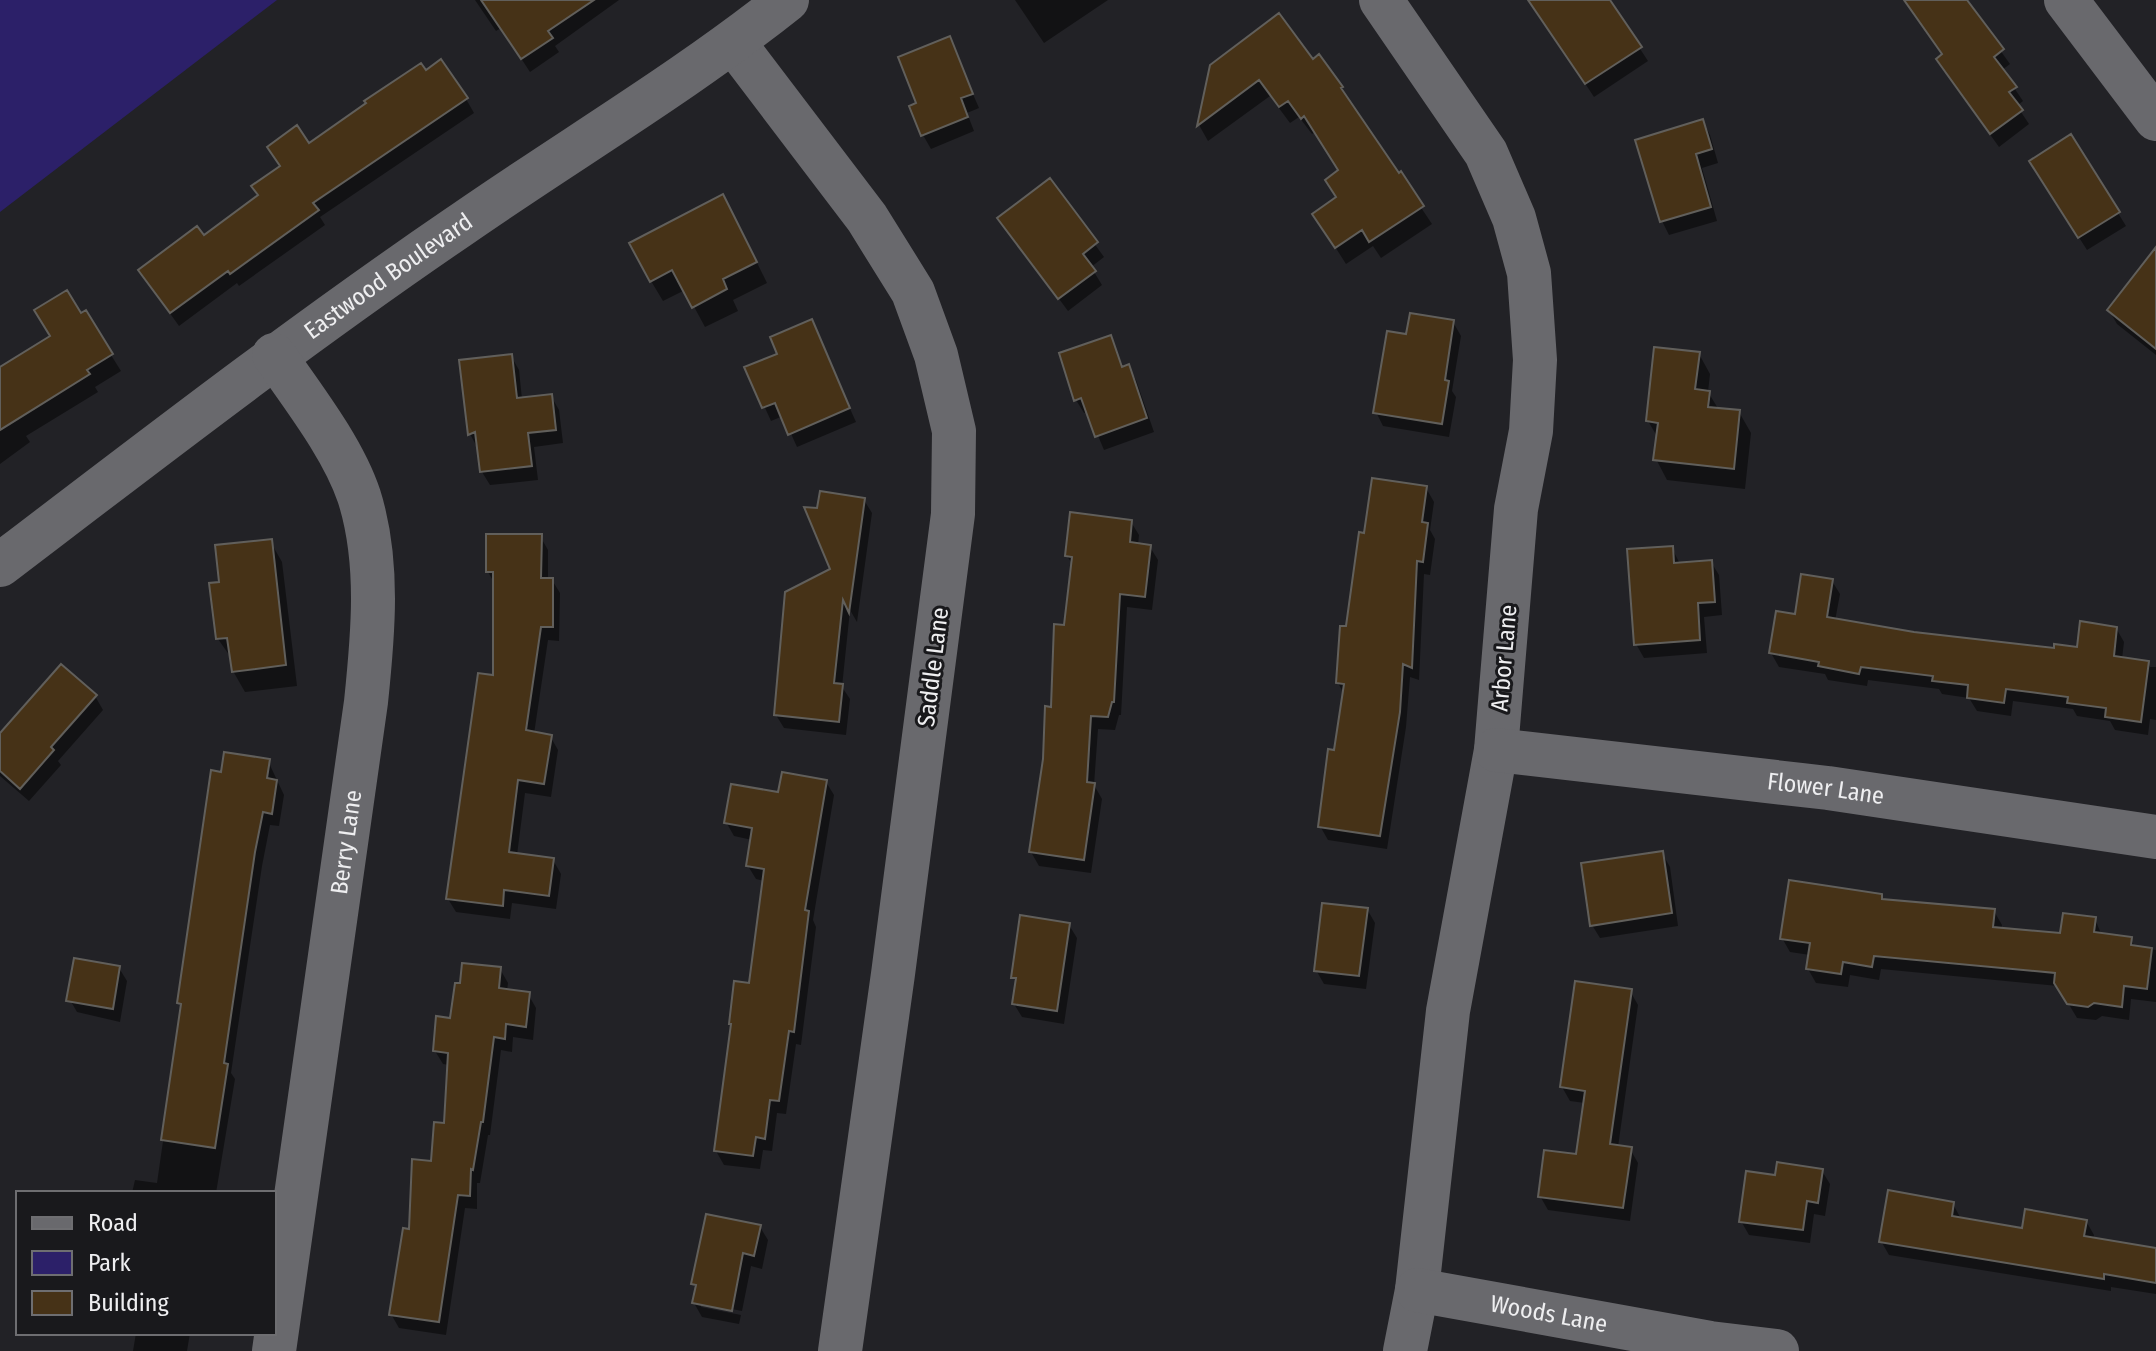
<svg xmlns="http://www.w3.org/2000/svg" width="2156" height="1351" font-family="'Fira Sans Condensed',sans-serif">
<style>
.green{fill:#2c2069}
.shadow{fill:#0007}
.building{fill:#463217;stroke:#615f5b;stroke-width:2}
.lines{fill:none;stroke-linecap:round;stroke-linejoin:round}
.minor{stroke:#69696d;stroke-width:44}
.labels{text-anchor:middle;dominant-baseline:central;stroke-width:6;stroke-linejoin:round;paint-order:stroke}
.street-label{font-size:24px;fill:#eeeef0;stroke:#19191c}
</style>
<rect width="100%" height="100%" fill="#222226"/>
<path class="green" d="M 0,0 L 277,0 L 0,212 Z"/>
<path class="shadow" d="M 475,0 L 619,0 L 555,46 L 559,52 L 530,72 L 501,28 L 496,31 Z
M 1015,0 L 1108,0 L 1044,43 Z
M 1530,0 L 1608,0 L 1648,61 L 1594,97 Z
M 1905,0 L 1964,0 L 2010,64 L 2002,70 L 2023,101 L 2017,106 L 2029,124 L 1999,147 L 1946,73 L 1938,60 L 1944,56 Z
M 949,39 L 979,108 L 967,113 L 974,131 L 931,149 L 923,135 L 919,104 Z
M 1313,61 L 1341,88 L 1432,224 L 1381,258 L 1373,246 L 1346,264 L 1325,231 L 1338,198 L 1340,171 L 1315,132 L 1312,134 L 1299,117 L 1290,123 L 1270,96 L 1208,141 L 1199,125 L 1212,67 Z
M 425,72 L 466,99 L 474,113 L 320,217 L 325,225 L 239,286 L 237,283 L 179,326 L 149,284 L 203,238 L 259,196 L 309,146 Z
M 1703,121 L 1710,135 L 1718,163 L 1702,168 L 1717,221 L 1669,235 L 1662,221 Z
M 2039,175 L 2118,213 L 2126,226 L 2087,250 Z
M 1049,181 L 1104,257 L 1091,267 L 1102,285 L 1068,311 L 1000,219 Z
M 734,216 L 767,283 L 733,300 L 738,311 L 705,327 L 685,290 L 663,301 L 651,281 Z
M 2156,250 L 2156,355 L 2117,324 L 2109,310 Z
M 811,322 L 856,422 L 797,447 L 783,416 L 771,421 L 747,368 L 780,355 Z
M 1453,322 L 1461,336 L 1452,391 L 1456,397 L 1449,437 L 1383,426 L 1376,412 L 1408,337 Z
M 1110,338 L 1124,368 L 1128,367 L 1136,380 L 1154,432 L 1104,450 L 1088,412 L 1084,413 L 1076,400 Z
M 1699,354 L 1710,374 L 1708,392 L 1719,410 L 1739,412 L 1751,433 L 1745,489 L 1667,480 L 1656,459 L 1658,438 L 1648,421 Z
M 111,355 L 121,371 L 95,387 L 98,392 L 26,436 L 30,442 L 0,464 L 0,369 Z
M 511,356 L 519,370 L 522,399 L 551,396 L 559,410 L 563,443 L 534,447 L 538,480 L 490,485 L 482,472 L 477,447 L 470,434 Z
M 1426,488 L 1434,502 L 1430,530 L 1435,539 L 1430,575 L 1424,574 L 1419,680 L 1410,677 L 1406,727 L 1387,849 L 1328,840 L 1320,826 L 1344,694 L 1338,683 L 1366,535 Z
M 864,500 L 872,513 L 857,622 L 850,610 L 842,687 L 850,699 L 846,735 L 784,728 L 776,715 L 833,569 L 819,511 Z
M 1131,522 L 1139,535 L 1138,545 L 1150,547 L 1158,560 L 1152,610 L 1127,607 L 1121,715 L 1119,715 L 1115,730 L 1098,729 L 1094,785 L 1102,799 L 1091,873 L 1039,866 L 1031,852 L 1066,627 L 1073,565 L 1067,556 Z
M 540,536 L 548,550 L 548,580 L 552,580 L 560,593 L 559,641 L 548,640 L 534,734 L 550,736 L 558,750 L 551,797 L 525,793 L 517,855 L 553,860 L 561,874 L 556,909 L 512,903 L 510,919 L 456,912 L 448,899 L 495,678 L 495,584 L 488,572 Z
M 270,541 L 282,562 L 297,686 L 245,692 L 233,671 L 232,659 L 218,639 L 222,584 Z
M 1672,548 L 1680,564 L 1711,562 L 1719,575 L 1722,615 L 1704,617 L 1707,653 L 1644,658 L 1636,644 Z
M 1832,581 L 1840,594 L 1835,621 L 1914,634 L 2056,650 L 2078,649 L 2116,628 L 2124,642 L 2122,659 L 2148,663 L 2150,667 L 2156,667 L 2156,720 L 2150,719 L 2148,735 L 2115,730 L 2110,721 L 2077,716 L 2073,709 L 2013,701 L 2011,716 L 1977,711 L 1969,698 L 1942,694 L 1939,689 L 1868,680 L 1867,686 L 1828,680 L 1825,674 L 1779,667 L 1771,653 L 1797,616 Z
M 95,696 L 103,710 L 58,761 L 61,765 L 29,801 L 0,776 L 0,736 Z
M 268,761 L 284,795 L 279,826 L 270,825 L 262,866 L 231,1073 L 235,1079 L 216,1193 L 132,1193 L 135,1180 L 157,1183 L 182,1009 L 179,1003 L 222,774 Z
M 826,782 L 834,795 L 813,920 L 816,927 L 801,1045 L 796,1044 L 786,1114 L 777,1113 L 772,1151 L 763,1150 L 760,1169 L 724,1165 L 716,1151 L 733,1027 L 731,1024 L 751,986 L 764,881 L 756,879 L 748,866 L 752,840 L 734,836 L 726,822 L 779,794 Z
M 1662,853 L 1670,867 L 1678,926 L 1600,938 L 1592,925 Z
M 1881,895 L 1884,901 L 1994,911 L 2002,925 L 2001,930 L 2062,935 L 2095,919 L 2102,936 L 2131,939 L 2135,947 L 2156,950 L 2156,1002 L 2131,999 L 2129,1020 L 2102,1016 L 2096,1020 L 2077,1018 L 2058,986 L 1881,969 L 1879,980 L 1850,975 L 1848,987 L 1816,983 L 1808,969 L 1810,955 L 1790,952 L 1782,938 Z
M 1367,909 L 1375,923 L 1366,989 L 1324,984 L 1316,970 Z
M 1069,925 L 1077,938 L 1064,1024 L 1022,1017 L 1014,1004 L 1017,984 L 1013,977 Z
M 119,968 L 127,981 L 120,1022 L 77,1012 L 69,998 Z
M 500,969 L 508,983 L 507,991 L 528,994 L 536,1008 L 533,1040 L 513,1037 L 512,1052 L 501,1050 L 490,1135 L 488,1135 L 480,1183 L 477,1183 L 477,1209 L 465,1208 L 446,1335 L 399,1328 L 391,1314 L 411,1232 L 446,1125 L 449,1065 L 443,1064 L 435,1051 L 452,1021 Z
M 1630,991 L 1638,1005 L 1618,1147 L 1630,1149 L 1638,1163 L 1630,1221 L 1548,1210 L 1540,1196 L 1578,1156 L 1585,1103 L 1570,1101 L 1562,1087 Z
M 1822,1171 L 1830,1184 L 1825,1216 L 1814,1214 L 1810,1243 L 1749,1235 L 1741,1221 L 1777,1178 Z
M 1953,1204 L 1961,1219 L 2024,1230 L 2086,1221 L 2094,1235 L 2093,1239 L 2156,1250 L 2156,1294 L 2111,1287 L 2111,1291 L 1889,1255 L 1881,1241 Z
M 760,1227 L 768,1240 L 762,1269 L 751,1266 L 742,1311 L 701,1303 L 701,1307 L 741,1315 L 739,1324 L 702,1317 L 694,1303 L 697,1290 L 693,1284 Z
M 136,1333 L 190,1333 L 187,1351 L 133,1351 Z"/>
<path class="building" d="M 481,0 L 594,0 L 548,31 L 553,38 L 521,59 Z
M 1528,0 L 1610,0 L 1642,47 L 1585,84 Z
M 1904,0 L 1967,0 L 2004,49 L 1994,57 L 2017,87 L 2009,92 L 2023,110 L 1990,134 L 1936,59 L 1942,54 Z
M 1279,13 L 1313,59 L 1319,54 L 1343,87 L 1341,88 L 1399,173 L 1401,171 L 1424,206 L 1369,242 L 1362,230 L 1335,248 L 1312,214 L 1336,197 L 1325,180 L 1338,170 L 1304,116 L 1301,119 L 1288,101 L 1279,107 L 1259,80 L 1197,126 L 1210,65 Z
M 950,36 L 973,94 L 961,98 L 968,117 L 921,136 L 909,106 L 916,103 L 898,57 Z
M 441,59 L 468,98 L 313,203 L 319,210 L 230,274 L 228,271 L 170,313 L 138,270 L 197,226 L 204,235 L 258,195 L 251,186 L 280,166 L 267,147 L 297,125 L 309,143 L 366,103 L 364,101 L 421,63 L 426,70 Z
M 1703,119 L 1712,149 L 1696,154 L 1711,207 L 1660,222 L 1635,140 Z
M 2071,134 L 2120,212 L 2078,238 L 2029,161 Z
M 1050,178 L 1098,242 L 1083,254 L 1096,271 L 1058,299 L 997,218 Z
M 723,194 L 757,262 L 723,279 L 727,289 L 692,308 L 672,270 L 650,282 L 629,243 Z
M 2156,247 L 2156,349 L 2107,310 Z
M 67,290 L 81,313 L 86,310 L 113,354 L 87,370 L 90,374 L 0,430 L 0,367 L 50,336 L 34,310 Z
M 1410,313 L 1454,320 L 1445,380 L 1449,381 L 1442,424 L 1373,413 L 1387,331 L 1406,334 Z
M 812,319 L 850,408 L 788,435 L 775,403 L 762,408 L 744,367 L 777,354 L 770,337 Z
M 1111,335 L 1122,367 L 1129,364 L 1147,418 L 1095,437 L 1081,398 L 1074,401 L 1059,353 Z
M 1654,347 L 1700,352 L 1695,389 L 1710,391 L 1708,407 L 1740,410 L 1734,469 L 1653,460 L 1658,423 L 1646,421 Z
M 512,354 L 517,398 L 552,394 L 556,430 L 528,433 L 532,466 L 480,472 L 475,432 L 468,435 L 459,360 Z
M 1372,478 L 1427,486 L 1422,522 L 1428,523 L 1423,562 L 1417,561 L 1412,668 L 1403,664 L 1400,712 L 1380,836 L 1318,827 L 1328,749 L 1334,750 L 1344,684 L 1336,683 L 1340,626 L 1346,626 L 1359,532 L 1364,533 Z
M 820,491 L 865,498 L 849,613 L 843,600 L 834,683 L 843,684 L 839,722 L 774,715 L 785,592 L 830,569 L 804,507 L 817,508 Z
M 1070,512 L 1132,520 L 1130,542 L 1151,545 L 1145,597 L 1120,594 L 1114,702 L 1112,702 L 1108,717 L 1091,716 L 1087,782 L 1095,783 L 1084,860 L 1029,852 L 1043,759 L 1045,706 L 1051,707 L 1054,624 L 1064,625 L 1072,557 L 1065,556 Z
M 486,534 L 542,534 L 541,578 L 553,578 L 553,627 L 541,627 L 526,730 L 552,735 L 544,784 L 518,780 L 509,852 L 554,858 L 549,896 L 504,890 L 503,906 L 446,899 L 478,673 L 493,675 L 493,572 L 486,572 Z
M 272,539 L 286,665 L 232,672 L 227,638 L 216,639 L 209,583 L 219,582 L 215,545 Z
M 1673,546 L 1674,563 L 1712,560 L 1715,602 L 1698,603 L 1700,640 L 1634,645 L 1627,549 Z
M 1801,574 L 1833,579 L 1827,617 L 1914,632 L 2054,648 L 2054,644 L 2077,647 L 2080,621 L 2117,627 L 2114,656 L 2149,661 L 2141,722 L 2105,717 L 2106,708 L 2067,703 L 2068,697 L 2006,689 L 2004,703 L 1967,698 L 1968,685 L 1932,681 L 1933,676 L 1861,667 L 1859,674 L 1818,666 L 1819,662 L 1769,653 L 1776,611 L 1795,614 Z
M 61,664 L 97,695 L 51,747 L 54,750 L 20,789 L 0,771 L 0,733 Z
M 224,752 L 270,759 L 267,778 L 277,780 L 272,814 L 263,812 L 255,852 L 224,1063 L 228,1064 L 215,1148 L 161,1140 L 181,1004 L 177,1003 L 211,770 L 221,772 Z
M 782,772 L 827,780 L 805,910 L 809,911 L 794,1032 L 789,1031 L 779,1101 L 770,1100 L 765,1139 L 756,1137 L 753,1156 L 714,1151 L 731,1024 L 729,1024 L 734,981 L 749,983 L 764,869 L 746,866 L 752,828 L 724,823 L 731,784 L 778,792 Z
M 1663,851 L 1672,913 L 1590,926 L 1581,863 Z
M 1789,880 L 1882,894 L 1882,899 L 1995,909 L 1993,927 L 2060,933 L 2063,913 L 2096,917 L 2094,932 L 2132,937 L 2131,945 L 2152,948 L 2147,989 L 2124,986 L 2122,1007 L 2094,1003 L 2088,1007 L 2067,1004 L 2054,983 L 2055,973 L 1874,956 L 1872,967 L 1843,962 L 1841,974 L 1806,969 L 1810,943 L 1780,939 Z
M 1322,903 L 1368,908 L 1359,976 L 1314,971 Z
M 1020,915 L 1070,923 L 1057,1011 L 1012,1004 L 1016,978 L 1011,978 Z
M 74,958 L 120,966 L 113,1009 L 66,1001 Z
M 462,963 L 501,967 L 499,988 L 530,992 L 526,1027 L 506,1024 L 505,1039 L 494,1037 L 483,1122 L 481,1122 L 473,1170 L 471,1169 L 470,1196 L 458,1195 L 439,1322 L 389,1315 L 403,1228 L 409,1229 L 412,1159 L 431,1161 L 434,1122 L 444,1123 L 448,1053 L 433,1051 L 436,1016 L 450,1018 L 455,983 L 460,983 Z
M 1575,981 L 1632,989 L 1610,1144 L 1632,1147 L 1623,1208 L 1538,1197 L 1544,1150 L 1576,1154 L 1585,1091 L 1560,1087 Z
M 1777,1162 L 1823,1169 L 1818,1203 L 1807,1201 L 1803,1230 L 1739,1222 L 1746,1171 L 1775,1175 Z
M 1888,1190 L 1954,1202 L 1952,1216 L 2022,1228 L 2025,1209 L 2087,1220 L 2084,1236 L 2156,1248 L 2156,1283 L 2104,1274 L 2104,1279 L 1879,1242 Z
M 706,1214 L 761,1225 L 754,1256 L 743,1253 L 732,1311 L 692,1303 L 696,1285 L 691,1284 Z"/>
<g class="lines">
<g class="minor">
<path d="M 1381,0 L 1486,153 L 1514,218 L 1529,273 L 1535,360 L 1531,431 L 1516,509 L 1496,750 L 1448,1011 L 1417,1290 L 1405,1351"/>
<path d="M 2066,0 L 2156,119"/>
<path d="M 734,43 L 867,218 L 913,292 L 936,355 L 954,431 L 953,514 L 893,974 L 840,1351"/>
<path id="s1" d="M 0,565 C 151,450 301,334 458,227 C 567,151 683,83 787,0"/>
<path id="s2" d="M 1496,750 L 1828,788 L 2156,837"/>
<path id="s3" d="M 1417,1290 L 1710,1343 L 1777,1351"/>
<path id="s4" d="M 274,1351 L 366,702 C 373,635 380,562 359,496 C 343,448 303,397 274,355"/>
</g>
</g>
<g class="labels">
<g class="street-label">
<text stroke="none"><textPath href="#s1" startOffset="484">Eastwood Boulevard</textPath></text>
<text transform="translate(1504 658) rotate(-85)">Arbor Lane</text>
<text transform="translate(933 667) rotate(-83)">Saddle Lane</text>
<text stroke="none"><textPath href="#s2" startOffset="332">Flower Lane</textPath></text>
<text stroke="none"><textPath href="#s4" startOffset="514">Berry Lane</textPath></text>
<text stroke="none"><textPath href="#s3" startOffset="134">Woods Lane</textPath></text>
</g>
</g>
<rect x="16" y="1191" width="260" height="144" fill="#19191c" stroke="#6e6e71" stroke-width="2"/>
<rect x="32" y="1217" width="40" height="12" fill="#69696d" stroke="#6e6e71" stroke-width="2"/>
<text x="88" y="1231" font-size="24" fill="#eeeef0">Road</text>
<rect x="32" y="1251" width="40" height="24" fill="#2c2069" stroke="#6e6e71" stroke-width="2"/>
<text x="88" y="1271" font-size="24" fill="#eeeef0">Park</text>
<rect x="32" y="1291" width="40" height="24" fill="#463217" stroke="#6e6e71" stroke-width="2"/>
<text x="88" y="1311" font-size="24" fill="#eeeef0">Building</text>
</svg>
